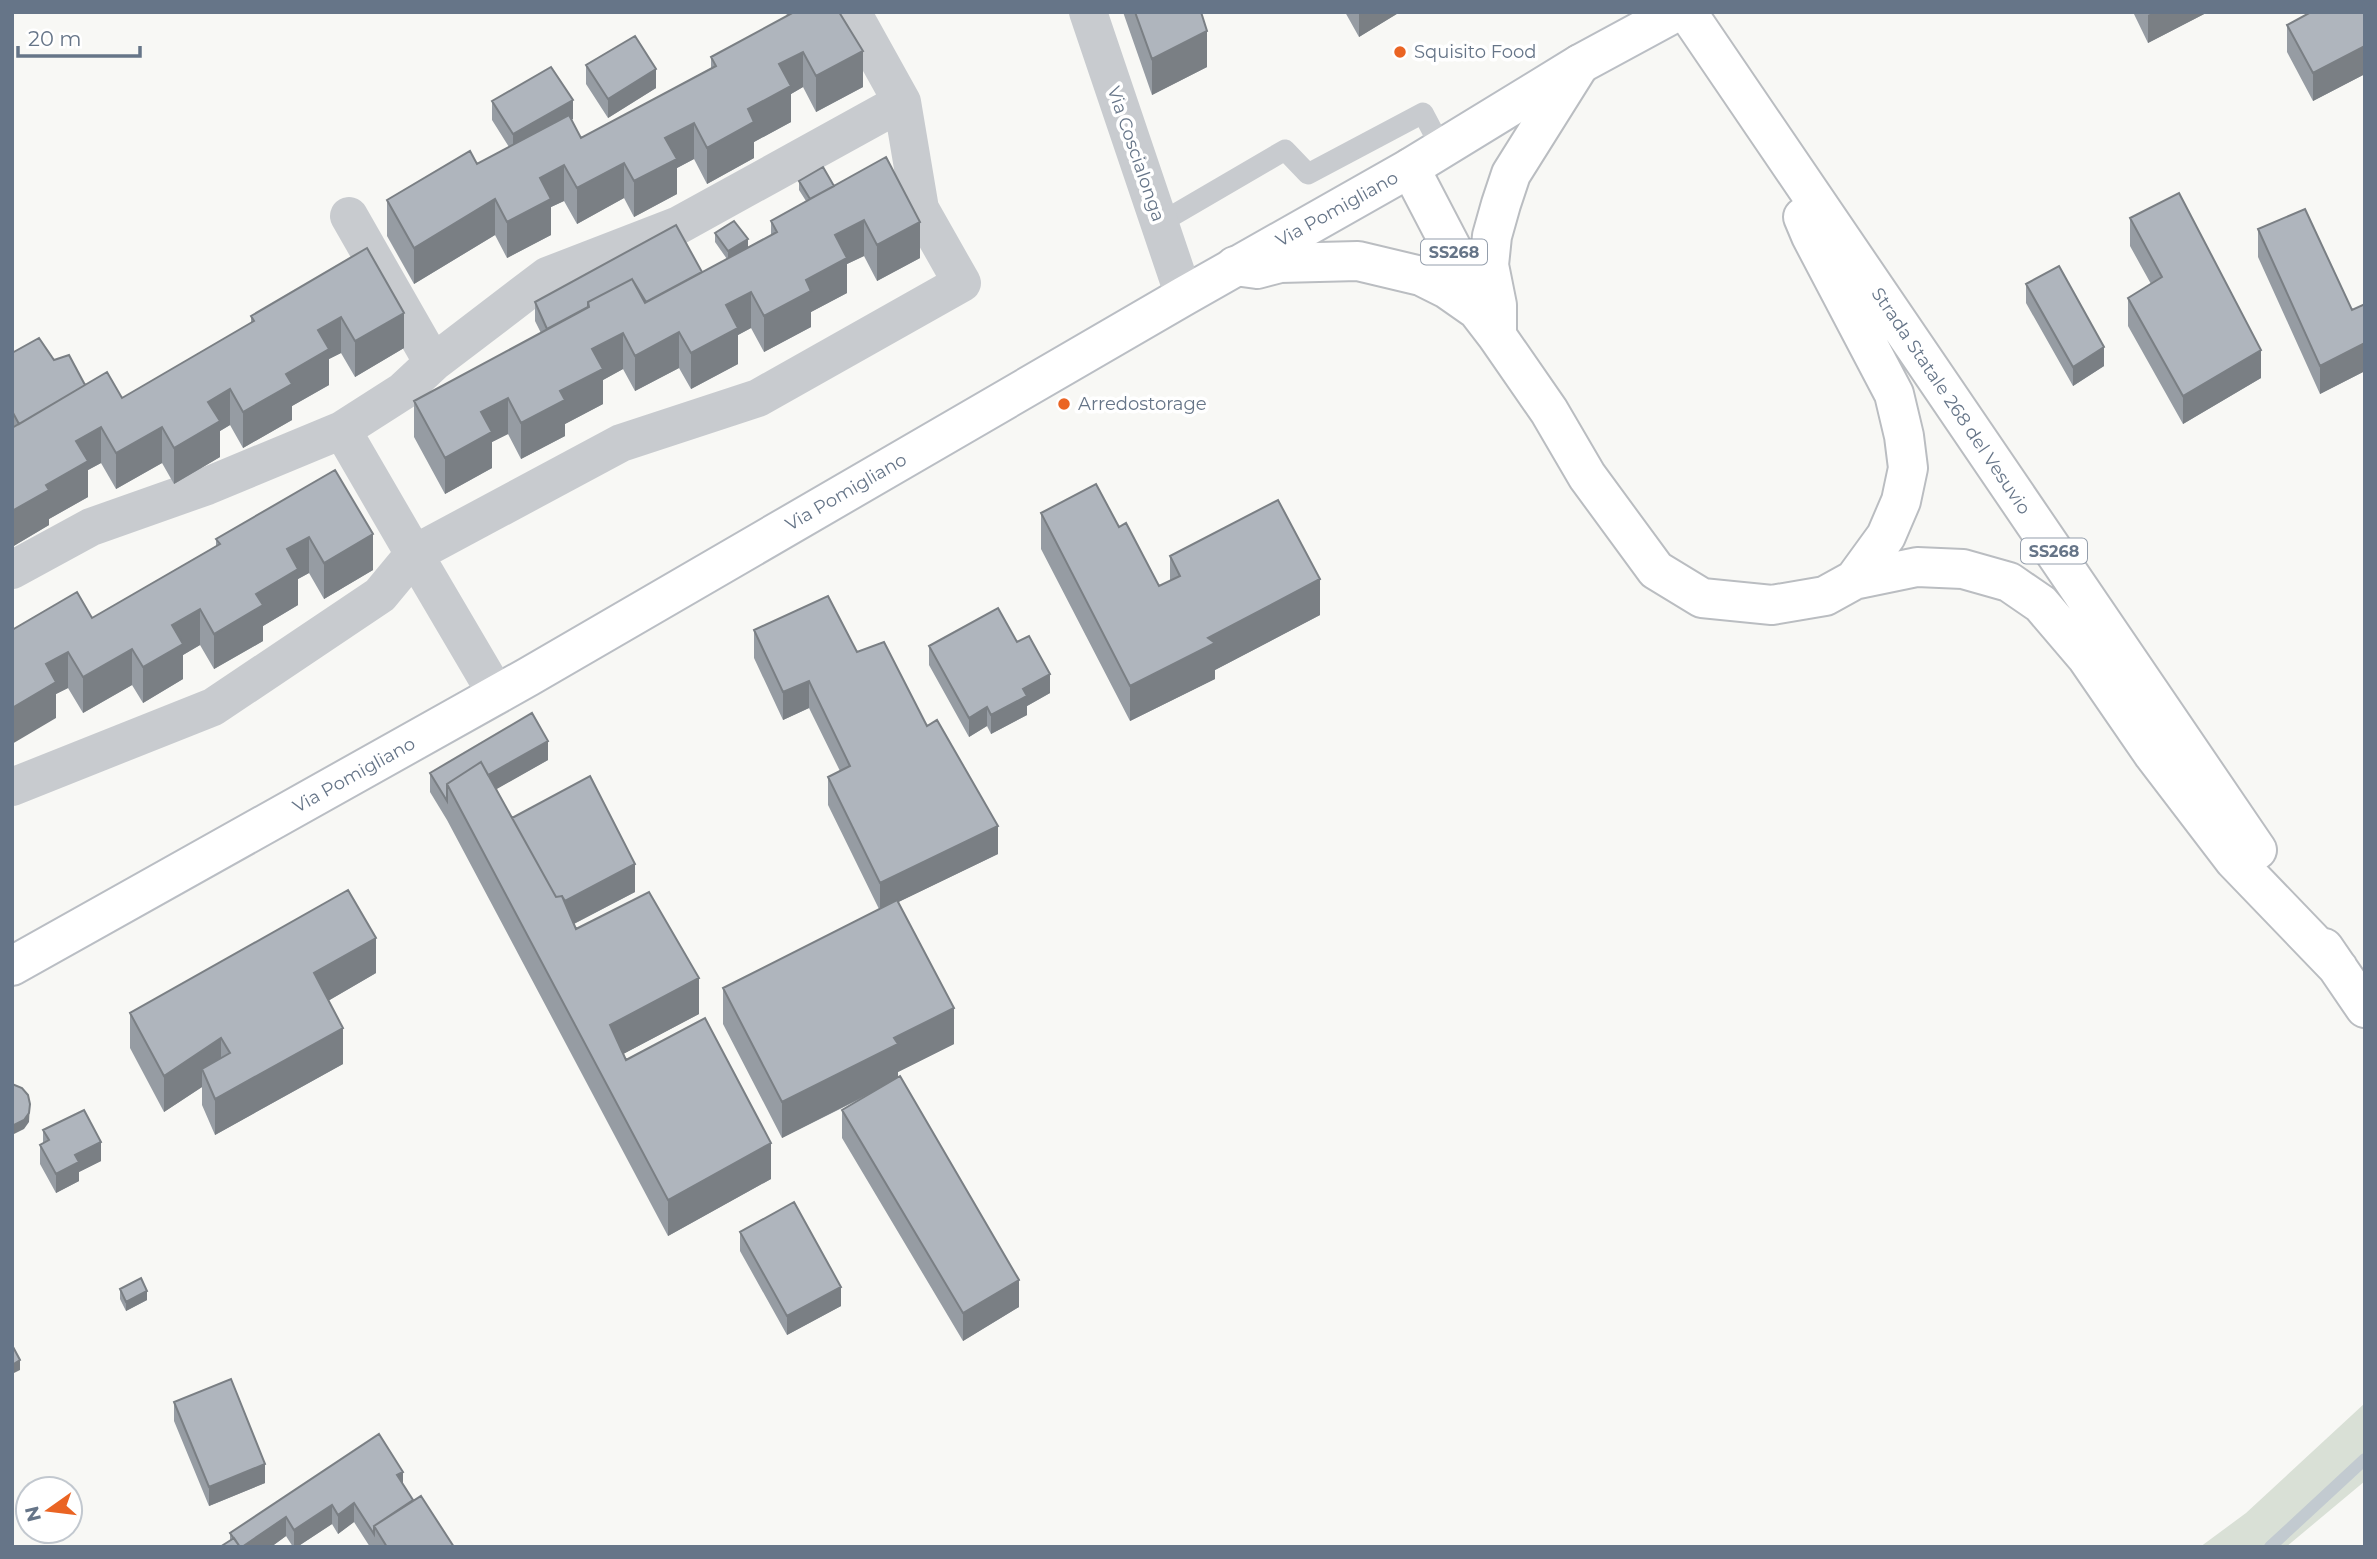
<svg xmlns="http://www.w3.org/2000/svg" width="2377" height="1559" font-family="Montserrat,sans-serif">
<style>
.green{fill:#d9e0d6}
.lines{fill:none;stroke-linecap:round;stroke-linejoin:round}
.stream{stroke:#c2cad0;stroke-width:12}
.secondary-casing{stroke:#babec4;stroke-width:42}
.highway-casing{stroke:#babdc1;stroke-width:42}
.lane{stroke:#c8cbcf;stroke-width:21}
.street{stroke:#c8cbcf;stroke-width:38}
.secondary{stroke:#fff;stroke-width:38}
.highway{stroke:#fff;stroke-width:38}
.wall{fill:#969ca3}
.shaded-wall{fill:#7a7f84}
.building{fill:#afb5bd;stroke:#7a7f84;stroke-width:2}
.poi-dot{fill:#ea6423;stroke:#fff;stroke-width:2.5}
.labels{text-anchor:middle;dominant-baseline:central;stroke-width:7;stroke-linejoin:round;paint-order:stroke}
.shield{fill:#fff;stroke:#949eac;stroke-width:2}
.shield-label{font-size:16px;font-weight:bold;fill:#667588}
.poi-label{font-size:18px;fill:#667588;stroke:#fff;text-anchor:start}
.street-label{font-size:18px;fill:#667588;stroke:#fff}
</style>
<rect width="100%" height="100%" fill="#f8f8f5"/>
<path class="green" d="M 2365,1403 L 2365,1481 L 2286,1547 L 2200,1547 L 2246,1513 Z"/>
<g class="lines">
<path class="stream" d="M 2270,1547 L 2365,1459"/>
<g class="secondary-casing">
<path id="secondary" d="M 12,966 L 528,677 L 1184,296 L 1410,168 L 1580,64 L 1676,12"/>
</g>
<g class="highway-casing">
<path id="highway" d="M 1687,12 L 2257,850
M 1410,168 L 1485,312
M 1803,217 L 1811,236 L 1894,394 L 1904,436 L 1908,468 L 1901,501 L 1886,536 L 1854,580
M 1235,266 L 1257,269 L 1280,263 L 1358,261 L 1421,276 L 1447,289 L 1477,310 L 1497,336 L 1549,411 L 1587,476 L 1656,570 L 1702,598 L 1772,605 L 1825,596 L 1854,580 L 1917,567 L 1963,569 L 2009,582 L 2041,604 L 2087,658 L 2153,754 L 2234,860 L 2338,968
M 1497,336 L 1497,305 L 1489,265 L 1492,236 L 1501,204 L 1511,174 L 1580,64
M 2324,948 L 2365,1008"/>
</g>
<path class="lane" d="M 1160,223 L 1285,150 L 1308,174 L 1423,113 L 1442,149"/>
<path class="street" d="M 1088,12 L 1184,296
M 349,216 L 433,363
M 342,430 L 414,554 L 621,443 L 758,398 L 962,283 L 920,209 L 902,102 L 852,12
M 12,570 L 91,527 L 207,486 L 342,430 L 403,391 L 433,363 L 547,276 L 679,225 L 902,102
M 12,787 L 213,707 L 380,595 L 414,554 L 497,695"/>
<use href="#secondary" class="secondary"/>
<use href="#highway" class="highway"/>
</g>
<path class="wall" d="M 786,12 L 839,12 L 863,87 L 816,112 L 803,87 L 791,94 L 791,122 L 754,142 L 754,158 L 707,184 L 694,159 L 677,168 L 677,194 L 634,217 L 624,198 L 577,224 L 564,201 L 551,207 L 551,235 L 507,258 L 495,235 L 414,284 L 387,236 L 387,200 L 477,164 L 509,147 L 492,120 L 492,101 L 573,119 L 571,119 L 581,138 L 711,68 L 711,57 L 787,16 Z
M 1123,12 L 1201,12 L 1207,67 L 1152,95 Z
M 1345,12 L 1400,12 L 1359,37 Z
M 2133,12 L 2208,12 L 2148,43 Z
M 2365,12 L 2365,74 L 2313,101 L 2287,52 L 2287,25 Z
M 586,65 L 656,88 L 608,118 L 586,84 Z
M 799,181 L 834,186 L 920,258 L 877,281 L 864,256 L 847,264 L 847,293 L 811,312 L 811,327 L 764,352 L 751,328 L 738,335 L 738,364 L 691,389 L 679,368 L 635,391 L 623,369 L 603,380 L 603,404 L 565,424 L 565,436 L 521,459 L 508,434 L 492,442 L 492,468 L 445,494 L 414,437 L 414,401 L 541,333 L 535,321 L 535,302 L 702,272 L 727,259 L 715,242 L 715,233 L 748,247 L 771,235 L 771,221 L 806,201 L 799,190 Z
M 2130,218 L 2261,378 L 2183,424 L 2128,326 L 2128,298 L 2151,284 L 2130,246 Z
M 2258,229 L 2352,310 L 2365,304 L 2365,371 L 2320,394 L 2258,257 Z
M 367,248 L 404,348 L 355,377 L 341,353 L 329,359 L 329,385 L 292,406 L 292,420 L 243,448 L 230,425 L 220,431 L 220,457 L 174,484 L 162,463 L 116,489 L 101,463 L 88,470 L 88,497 L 49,519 L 49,525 L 12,547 L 12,353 L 54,360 L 85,385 L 122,398 L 251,323 L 251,316 Z
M 2026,284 L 2104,366 L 2073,386 L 2026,303 Z
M 335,470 L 373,570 L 324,599 L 309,573 L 298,579 L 298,605 L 263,626 L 263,641 L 214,669 L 200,645 L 183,655 L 183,679 L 143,703 L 132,685 L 83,713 L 68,688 L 56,694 L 56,718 L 12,630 L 92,618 L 216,546 L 216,539 Z
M 1041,513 L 1119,527 L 1159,586 L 1170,581 L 1170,556 L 1320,615 L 1215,670 L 1215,679 L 1130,721 L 1041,549 Z
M 754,630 L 857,652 L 927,726 L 998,854 L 898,902 L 954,1044 L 898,1072 L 898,1077 L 1019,1307 L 963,1341 L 842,1138 L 842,1110 L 874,1092 L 782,1138 L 723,1024 L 723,988 L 879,909 L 828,805 L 828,777 L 840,771 L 809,708 L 783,720 L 754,658 Z
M 1017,642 L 1050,693 L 1027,706 L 1027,715 L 991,734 L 987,726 L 969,737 L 929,665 L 929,646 Z
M 548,760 L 496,789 L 512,818 L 635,892 L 574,924 L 576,929 L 699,1014 L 623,1054 L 626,1060 L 771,1179 L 668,1236 L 447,820 L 430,792 L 430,773 Z
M 376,973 L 328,1001 L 343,1064 L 215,1135 L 202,1105 L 202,1087 L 164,1112 L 130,1048 L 130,1013 Z
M 43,1130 L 101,1161 L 79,1172 L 79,1181 L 56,1193 L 40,1164 L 40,1145 L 43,1143 Z
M 740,1232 L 841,1306 L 787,1335 L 740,1251 Z
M 120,1289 L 147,1300 L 126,1311 L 120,1299 Z
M 174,1402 L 265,1483 L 209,1506 L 174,1421 Z
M 403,1485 L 413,1500 L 454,1547 L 370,1547 L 354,1522 L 338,1534 L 332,1524 L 297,1547 L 293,1547 L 286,1536 L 271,1547 L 220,1547 L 230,1540 L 230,1533 Z"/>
<path class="shaded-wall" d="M 1359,12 L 1400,12 L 1359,37 Z
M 2154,12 L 2208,12 L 2148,43 L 2148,15 Z
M 1207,31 L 1207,67 L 1152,95 L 1152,59 Z
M 2365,46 L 2365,74 L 2313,101 L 2313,73 Z
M 863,51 L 863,87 L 816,112 L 816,76 Z
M 803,52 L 803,87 L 791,94 L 791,122 L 754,142 L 754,158 L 707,184 L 707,148 L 779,64 Z
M 656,69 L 656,88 L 608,118 L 608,99 Z
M 573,100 L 573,119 L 513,153 L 513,134 Z
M 694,123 L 694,159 L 677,168 L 677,194 L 634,217 L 634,181 L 665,138 Z
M 624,163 L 624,198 L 577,224 L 577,188 Z
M 564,165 L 564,201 L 551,207 L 551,235 L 507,258 L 507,222 L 540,178 Z
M 495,199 L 495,235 L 414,284 L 414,248 Z
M 864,220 L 864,256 L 847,264 L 847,293 L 811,312 L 811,327 L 764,352 L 764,316 L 806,280 L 835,235 Z
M 920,222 L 920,258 L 877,281 L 877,245 Z
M 748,239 L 748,248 L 728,260 L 728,251 Z
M 751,292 L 751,328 L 738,335 L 738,364 L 691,389 L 691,353 L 726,305 Z
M 404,313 L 404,348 L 355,377 L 355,341 Z
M 341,317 L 341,353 L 329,359 L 329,385 L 292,406 L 292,420 L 243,448 L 243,412 L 286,374 L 318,330 Z
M 679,332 L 679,368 L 635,391 L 635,356 Z
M 623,333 L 623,369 L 603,380 L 603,404 L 565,424 L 565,436 L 521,459 L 521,423 L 560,391 L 592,349 Z
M 2365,343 L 2365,371 L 2320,394 L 2320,366 Z
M 2104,347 L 2104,366 L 2073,386 L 2073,367 Z
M 2261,350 L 2261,378 L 2183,424 L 2183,396 Z
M 230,389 L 230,425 L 220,431 L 220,457 L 174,484 L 174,448 L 208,402 Z
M 508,398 L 508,434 L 492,442 L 492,468 L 445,494 L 445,458 L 481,412 Z
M 101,427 L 101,463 L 88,470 L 88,497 L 49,519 L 49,525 L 12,547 L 12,511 L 76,441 Z
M 162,427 L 162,463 L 116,489 L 116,453 Z
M 373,534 L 373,570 L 324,599 L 324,563 Z
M 309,537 L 309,573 L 298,579 L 298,605 L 263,626 L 263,641 L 214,669 L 214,634 L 287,549 Z
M 1320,579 L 1320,615 L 1215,670 L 1215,679 L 1130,721 L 1130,686 L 1208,638 Z
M 200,609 L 200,645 L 183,655 L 183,679 L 143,703 L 143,667 L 172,625 Z
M 132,649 L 132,685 L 83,713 L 83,677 Z
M 68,652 L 68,688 L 56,694 L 56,718 L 12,744 L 12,708 L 46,664 Z
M 1050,674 L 1050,693 L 1027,706 L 1027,715 L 991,734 L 991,715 L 1023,689 Z
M 809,681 L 809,708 L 783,720 L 783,692 Z
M 987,707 L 987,726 L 969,737 L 969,718 Z
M 548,741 L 548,760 L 481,798 L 481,779 Z
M 998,826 L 998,854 L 880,911 L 880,883 Z
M 635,864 L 635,892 L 556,933 L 556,906 Z
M 376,938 L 376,973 L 314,1009 L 314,973 Z
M 699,978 L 699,1014 L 610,1061 L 610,1025 Z
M 954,1008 L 954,1044 L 898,1072 L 898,1079 L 782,1138 L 782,1102 L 894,1038 Z
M 343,1028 L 343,1064 L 215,1135 L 215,1099 Z
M 221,1038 L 221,1074 L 202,1069 L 202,1087 L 164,1112 L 164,1076 Z
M 30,1104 L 29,1122 L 24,1129 L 12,1135 L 12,1126 Z
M 101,1142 L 101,1161 L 79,1172 L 79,1181 L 56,1193 L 56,1174 L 75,1155 Z
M 771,1143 L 771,1179 L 668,1236 L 668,1200 Z
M 1019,1280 L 1019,1307 L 963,1341 L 963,1313 Z
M 841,1287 L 841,1306 L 787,1335 L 787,1316 Z
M 147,1291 L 147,1300 L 126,1311 L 126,1302 Z
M 20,1360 L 20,1370 L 12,1374 L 12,1365 Z
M 265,1464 L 265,1483 L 209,1506 L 209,1487 Z
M 403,1472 L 403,1491 L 397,1475 Z
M 354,1503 L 354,1522 L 338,1534 L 338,1515 Z
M 332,1505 L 332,1524 L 297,1547 L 294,1547 L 294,1530 Z
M 286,1517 L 286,1536 L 271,1547 L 242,1547 Z"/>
<path class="building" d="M 794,12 L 839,12 L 863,51 L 816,76 L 803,52 L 779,64 L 791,86 L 748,109 L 754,122 L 707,148 L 694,123 L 665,138 L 677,159 L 634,181 L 624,163 L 577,188 L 564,165 L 540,178 L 551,199 L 507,222 L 495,199 L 414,248 L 387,200 L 470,151 L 477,164 L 569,115 L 581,138 L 716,66 L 711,57 Z
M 1135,12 L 1201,12 L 1207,31 L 1152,59 Z
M 2311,12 L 2365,12 L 2365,46 L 2313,73 L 2287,25 Z
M 635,36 L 656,69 L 608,99 L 586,65 Z
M 551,67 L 573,100 L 513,134 L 492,101 Z
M 886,157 L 920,222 L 877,245 L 864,220 L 835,235 L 847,258 L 806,280 L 811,291 L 764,316 L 751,292 L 726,305 L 738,328 L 691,353 L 679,332 L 635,356 L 623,333 L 592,349 L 603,369 L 560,391 L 565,400 L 521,423 L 508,398 L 481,412 L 492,432 L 445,458 L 414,401 L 589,307 L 588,302 L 632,279 L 645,303 L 777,232 L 771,221 Z
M 823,167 L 834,186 L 810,199 L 799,181 Z
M 2179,193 L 2261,350 L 2183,396 L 2128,298 L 2162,277 L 2130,218 Z
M 2305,209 L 2352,310 L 2365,304 L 2365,343 L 2320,366 L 2258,229 Z
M 734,221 L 748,239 L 728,251 L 715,233 Z
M 676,225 L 702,272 L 646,302 L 632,279 L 588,302 L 588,307 L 547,329 L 535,302 Z
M 367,248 L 404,313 L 355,341 L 341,317 L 318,330 L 329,349 L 286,374 L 292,384 L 243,412 L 230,389 L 208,402 L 220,421 L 174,448 L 162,427 L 116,453 L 101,427 L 76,441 L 88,461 L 46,485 L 49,490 L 12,511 L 12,428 L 107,372 L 122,398 L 254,321 L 251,316 Z
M 2059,266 L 2104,347 L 2073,367 L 2026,284 Z
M 39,338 L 54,360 L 69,355 L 85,385 L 19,424 L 12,411 L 12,353 Z
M 335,470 L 373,534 L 324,563 L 309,537 L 287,549 L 298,569 L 256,594 L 263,605 L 214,634 L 200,609 L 172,625 L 183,644 L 143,667 L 132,649 L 83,677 L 68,652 L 46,664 L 56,682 L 12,708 L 12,630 L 77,592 L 92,618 L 220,544 L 216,539 Z
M 1096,484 L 1119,527 L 1126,523 L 1159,586 L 1180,576 L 1170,556 L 1278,500 L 1320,579 L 1208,638 L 1215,643 L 1130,686 L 1041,513 Z
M 828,596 L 857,652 L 884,642 L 927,726 L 937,720 L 998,826 L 880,883 L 828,777 L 850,766 L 809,681 L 783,692 L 754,630 Z
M 998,608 L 1017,642 L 1029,636 L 1050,674 L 1023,689 L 1027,696 L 991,715 L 987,707 L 969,718 L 929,646 Z
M 532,713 L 548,741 L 488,775 L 481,762 L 447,784 L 447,801 L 430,773 Z
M 481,762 L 556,897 L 562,896 L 576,929 L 649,892 L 699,978 L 610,1025 L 626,1060 L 705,1018 L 771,1143 L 668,1200 L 447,784 Z
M 590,776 L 635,864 L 565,901 L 562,896 L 556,897 L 512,818 Z
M 348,890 L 376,938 L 314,973 L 343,1028 L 215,1099 L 202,1069 L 230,1053 L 221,1038 L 164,1076 L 130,1013 Z
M 897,900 L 954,1008 L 894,1038 L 898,1044 L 782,1102 L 723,988 Z
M 900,1076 L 1019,1280 L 963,1313 L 842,1110 Z
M 12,1084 L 22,1088 L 28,1095 L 30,1104 L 29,1113 L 24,1120 L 12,1126 Z
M 84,1110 L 101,1142 L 75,1155 L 79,1162 L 56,1174 L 40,1145 L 49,1140 L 43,1130 Z
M 794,1202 L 841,1287 L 787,1316 L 740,1232 Z
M 141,1278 L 147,1291 L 126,1302 L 120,1289 Z
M 12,1345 L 20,1360 L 12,1365 Z
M 231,1379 L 265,1464 L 209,1487 L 174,1402 Z
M 379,1434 L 403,1472 L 397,1475 L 413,1500 L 374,1526 L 374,1534 L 354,1503 L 338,1515 L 332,1505 L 294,1530 L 286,1517 L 242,1547 L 240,1547 L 230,1533 Z
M 421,1496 L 454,1547 L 387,1547 L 374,1526 Z
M 234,1538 L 240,1547 L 220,1547 Z"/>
<g class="poi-dot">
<circle cx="1400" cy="52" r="7"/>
<circle cx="1064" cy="404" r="7"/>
</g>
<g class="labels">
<g class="shield">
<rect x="1421" y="239.5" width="66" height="25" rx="5"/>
<rect x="2021" y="538.5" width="66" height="25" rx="5"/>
</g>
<g class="shield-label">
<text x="1454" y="252">SS268</text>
<text x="2054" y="551">SS268</text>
</g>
<g class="poi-label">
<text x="1414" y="52">Squisito Food</text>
<text x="1078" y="404">Arredostorage</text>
</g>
<g class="street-label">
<text transform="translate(1136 154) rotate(71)">Via Coscialonga</text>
<text transform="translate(1337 209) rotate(-29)">Via Pomigliano</text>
<text transform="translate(1951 401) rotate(56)">Strada Statale 268 del Vesuvio</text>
<text transform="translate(846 492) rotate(-30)">Via Pomigliano</text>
<text transform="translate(354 775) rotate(-29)">Via Pomigliano</text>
</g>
</g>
<rect width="2377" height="1559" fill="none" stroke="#667588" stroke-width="28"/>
<g transform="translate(49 1510) rotate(256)"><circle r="33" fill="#ffffff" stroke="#c2c8cf" stroke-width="2"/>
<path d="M0-5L12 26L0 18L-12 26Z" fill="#ea6423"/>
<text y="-10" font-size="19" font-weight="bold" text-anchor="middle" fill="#667588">N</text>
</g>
<path d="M18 46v10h122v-10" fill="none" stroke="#667588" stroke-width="3.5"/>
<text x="28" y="46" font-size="21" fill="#667588" stroke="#ffffff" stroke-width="5" paint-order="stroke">20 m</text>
</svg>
